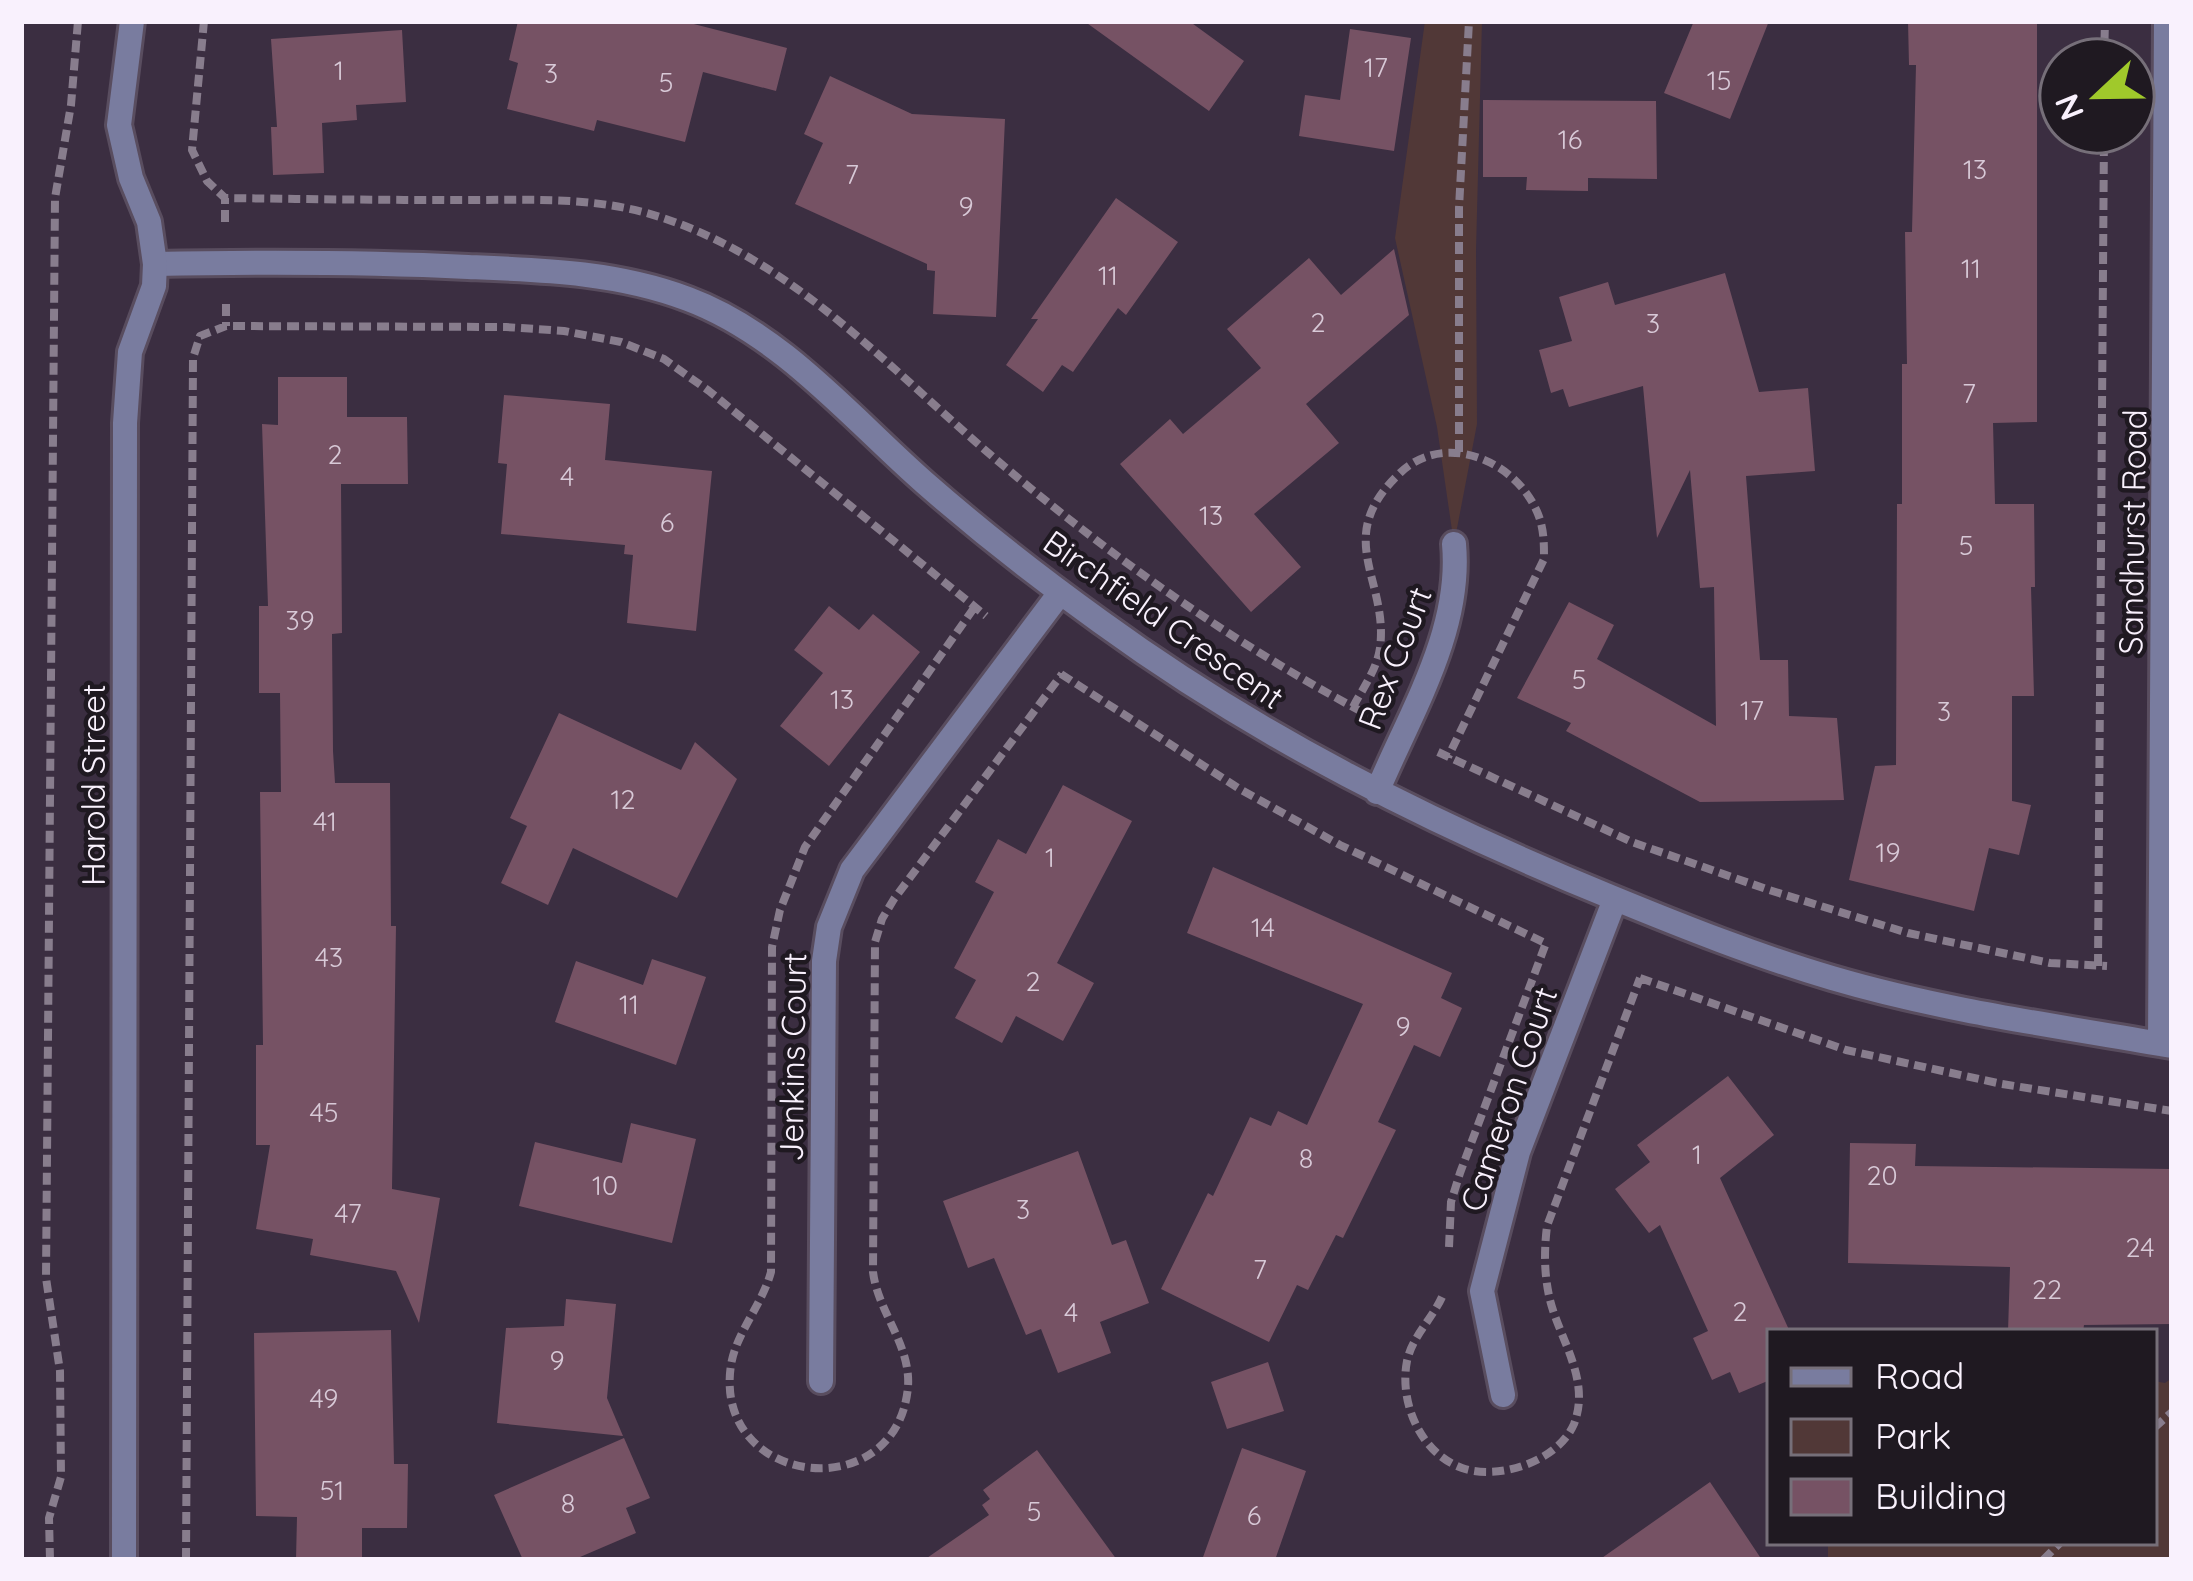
<svg xmlns="http://www.w3.org/2000/svg" width="2193" height="1581" font-family="Quicksand,sans-serif">
<style>
.green{fill:#513837}
.building{fill:#765264}
.lines{fill:none;stroke-linecap:round;stroke-linejoin:round}
.minor-casing{stroke:#594d5f;stroke-width:30}
.tertiary-casing{stroke:#594d5f;stroke-width:30}
.path{stroke:#887d8d;stroke-width:8;stroke-dasharray:12 6;stroke-linecap:butt}
.minor{stroke:#797c9f;stroke-width:24}
.tertiary{stroke:#797c9f;stroke-width:24}
.labels{text-anchor:middle;dominant-baseline:central;stroke-width:9;stroke-linejoin:round;paint-order:stroke}
.number-label{font-size:27px;fill:#d8c9d7}
.street-label{font-size:33px;fill:#f9f1fd;stroke:#1f1921}
</style>
<rect width="100%" height="100%" fill="#3b2e41"/>
<path class="green" d="M 1425,21 L 1482,21 L 1476,250 L 1477,424 L 1454,544 L 1437,427 L 1395,238 Z
M 2172,1378 L 2172,1560 L 1828,1560 L 1828,1542 L 2154,1542 L 2154,1381 L 2165,1383 Z"/>
<path class="building" d="M 518,21 L 682,21 L 787,48 L 776,91 L 703,72 L 685,142 L 597,120 L 594,131 L 507,109 L 518,63 L 509,60 Z
M 1084,21 L 1189,21 L 1244,61 L 1209,111 Z
M 1694,21 L 1769,21 L 1730,119 L 1664,93 Z
M 1908,21 L 2037,21 L 2037,422 L 1993,423 L 1995,504 L 2034,504 L 2035,587 L 2031,587 L 2034,696 L 2012,696 L 2012,801 L 2031,805 L 2019,855 L 1989,848 L 1974,911 L 1849,880 L 1875,766 L 1896,765 L 1897,504 L 1902,504 L 1902,364 L 1907,364 L 1905,232 L 1912,232 L 1916,65 L 1909,65 Z
M 1350,29 L 1411,38 L 1394,151 L 1299,136 L 1305,95 L 1340,100 Z
M 402,30 L 406,102 L 356,105 L 357,120 L 322,123 L 324,173 L 273,175 L 271,127 L 277,127 L 271,39 Z
M 830,76 L 912,114 L 1005,119 L 996,317 L 933,314 L 935,271 L 927,270 L 927,264 L 795,204 L 823,143 L 804,134 Z
M 1483,100 L 1656,101 L 1657,179 L 1588,178 L 1588,191 L 1526,190 L 1527,177 L 1483,177 Z
M 1116,198 L 1178,242 L 1126,315 L 1118,308 L 1073,372 L 1062,365 L 1043,392 L 1006,365 L 1038,319 L 1031,319 Z
M 1394,249 L 1409,315 L 1306,404 L 1339,443 L 1254,514 L 1301,567 L 1251,612 L 1120,464 L 1170,419 L 1183,434 L 1261,368 L 1227,329 L 1309,258 L 1341,295 Z
M 1725,273 L 1759,392 L 1808,388 L 1815,471 L 1746,476 L 1760,660 L 1788,660 L 1789,716 L 1837,718 L 1844,800 L 1700,802 L 1566,731 L 1571,723 L 1517,698 L 1569,602 L 1614,625 L 1597,659 L 1716,726 L 1714,587 L 1700,588 L 1690,470 L 1657,538 L 1643,386 L 1569,407 L 1563,389 L 1551,393 L 1539,350 L 1572,341 L 1559,297 L 1608,282 L 1615,305 Z
M 278,377 L 347,377 L 347,417 L 407,417 L 408,484 L 341,484 L 342,633 L 332,634 L 333,751 L 335,783 L 390,783 L 391,926 L 396,926 L 392,1189 L 440,1198 L 419,1323 L 396,1271 L 310,1255 L 313,1239 L 256,1229 L 270,1145 L 256,1145 L 256,1045 L 263,1045 L 260,792 L 281,792 L 280,693 L 259,693 L 259,606 L 268,606 L 262,424 L 278,425 Z
M 504,395 L 610,404 L 605,460 L 712,471 L 696,631 L 627,623 L 633,555 L 624,554 L 625,545 L 501,534 L 507,464 L 498,463 Z
M 829,606 L 859,630 L 873,614 L 920,652 L 829,766 L 780,726 L 823,673 L 794,650 Z
M 559,713 L 681,770 L 695,742 L 737,779 L 677,898 L 573,848 L 548,905 L 501,883 L 527,826 L 510,818 Z
M 1063,785 L 1132,821 L 1057,963 L 1094,983 L 1063,1041 L 1016,1016 L 1002,1043 L 955,1018 L 976,980 L 954,968 L 994,892 L 975,882 L 998,839 L 1026,854 Z
M 1213,867 L 1452,973 L 1441,998 L 1462,1008 L 1440,1057 L 1414,1045 L 1378,1122 L 1396,1130 L 1343,1238 L 1336,1235 L 1308,1290 L 1297,1285 L 1269,1342 L 1161,1289 L 1208,1193 L 1213,1196 L 1250,1117 L 1271,1126 L 1278,1111 L 1307,1125 L 1363,1004 L 1187,933 Z
M 652,959 L 706,977 L 676,1065 L 555,1022 L 576,961 L 643,985 Z
M 1728,1076 L 1774,1135 L 1720,1178 L 1790,1332 L 1770,1332 L 1770,1380 L 1739,1393 L 1730,1372 L 1712,1380 L 1693,1338 L 1708,1331 L 1660,1225 L 1649,1233 L 1615,1189 L 1650,1162 L 1637,1145 Z
M 631,1123 L 696,1139 L 672,1243 L 519,1206 L 535,1142 L 622,1163 Z
M 1850,1143 L 1916,1144 L 1915,1166 L 2172,1169 L 2172,1324 L 2084,1325 L 2083,1332 L 2008,1332 L 2010,1267 L 1848,1263 Z
M 1078,1151 L 1112,1245 L 1126,1240 L 1149,1303 L 1100,1322 L 1111,1353 L 1058,1373 L 1041,1329 L 1026,1335 L 994,1258 L 968,1268 L 943,1201 Z
M 566,1299 L 616,1304 L 607,1398 L 623,1436 L 497,1423 L 506,1328 L 564,1326 Z
M 391,1330 L 394,1464 L 408,1464 L 407,1528 L 362,1528 L 362,1560 L 296,1560 L 297,1517 L 256,1516 L 254,1333 Z
M 1268,1362 L 1284,1411 L 1227,1429 L 1211,1382 Z
M 624,1438 L 650,1498 L 626,1508 L 636,1533 L 573,1560 L 523,1560 L 494,1495 Z
M 1242,1448 L 1306,1471 L 1275,1560 L 1202,1560 Z
M 1037,1450 L 1117,1560 L 924,1560 L 989,1515 L 982,1505 L 990,1499 L 983,1490 Z
M 1710,1482 L 1762,1560 L 1599,1560 Z"/>
<g class="lines">
<g class="minor-casing">
<path id="minor" d="M 155,264 C 259,262 364,262 468,267 C 543,270 617,272 688,299 C 782,334 852,419 925,483 C 981,532 1041,579 1101,622 C 1259,737 1430,823 1611,897 C 1684,927 1757,956 1832,978 C 1944,1011 2058,1026 2172,1046
M 1377,792 C 1410,713 1462,631 1454,544
M 2160,1044 L 2166,21
M 821,1381 L 824,961 L 829,927 L 852,870 L 1060,593
M 1503,1395 L 1482,1291 L 1518,1152 L 1615,899"/>
</g>
<g class="tertiary-casing">
<path id="tertiary" d="M 124,1560 L 125,423 L 130,352 L 154,286 L 155,264 L 149,222 L 131,178 L 119,125 L 132,21"/>
</g>
<path class="path" d="M 204,21 L 192,150 L 207,181 L 225,198 C 298,199 371,200 444,200 C 510,201 578,195 643,212 C 790,252 892,373 1005,467 C 1115,560 1238,646 1366,714
M 2104,60 L 2105,21
M 225,222 L 225,198
M 226,304 L 226,326
M 1459,452 L 1459,208 L 1469,21
M 974,608 L 805,847 L 780,910 L 772,947 L 771,1272 C 762,1305 736,1333 731,1365 C 712,1487 897,1509 908,1387 C 911,1345 878,1312 873,1272 L 875,942 L 882,919 L 894,899 L 1062,674
M 1061,674 L 1238,788 L 1340,845 L 1545,943
M 1353,707 C 1363,688 1377,669 1380,648 C 1389,579 1331,538 1400,473 C 1445,430 1517,461 1538,514 C 1544,529 1544,543 1544,559 L 1448,757
M 1438,752 L 1632,842 L 1769,890 L 1908,933 L 2050,963 L 2107,966
M 2098,966 L 2104,132
M 1640,978 L 1846,1050 L 2002,1084 L 2172,1111
M 1449,1247 L 1451,1202 L 1460,1173 L 1546,943
M 1442,1297 C 1432,1319 1412,1337 1407,1361 C 1399,1402 1420,1453 1462,1468 C 1499,1481 1558,1461 1574,1424 C 1591,1380 1560,1340 1550,1300 C 1544,1275 1544,1251 1547,1226 L 1640,978
M 2154,1428 L 2172,1412
M 50,1560 L 49,1518 L 61,1477 L 60,1371 L 46,1278 L 55,198 L 71,105 L 78,21
M 186,1560 L 193,358 L 200,336 L 226,326 L 506,327 L 564,331 L 621,342 L 664,359 L 709,391 L 986,616
M 2043,1560 L 2061,1542"/>
<use href="#minor" class="minor"/>
<use href="#tertiary" class="tertiary"/>
</g>
<g class="labels">
<g class="number-label">
<text x="1376" y="67">17</text>
<text x="339" y="70">1</text>
<text x="551" y="73">3</text>
<text x="1719" y="80">15</text>
<text x="666" y="82">5</text>
<text x="1570" y="139">16</text>
<text x="1975" y="169">13</text>
<text x="852" y="174">7</text>
<text x="966" y="206">9</text>
<text x="1971" y="268">11</text>
<text x="1108" y="275">11</text>
<text x="1318" y="322">2</text>
<text x="1653" y="323">3</text>
<text x="1969" y="393">7</text>
<text x="335" y="454">2</text>
<text x="567" y="476">4</text>
<text x="1211" y="515">13</text>
<text x="667" y="522">6</text>
<text x="1966" y="545">5</text>
<text x="300" y="620">39</text>
<text x="1579" y="679">5</text>
<text x="842" y="699">13</text>
<text x="1752" y="710">17</text>
<text x="1944" y="711">3</text>
<text x="623" y="799">12</text>
<text x="325" y="821">41</text>
<text x="1888" y="852">19</text>
<text x="1050" y="857">1</text>
<text x="1263" y="927">14</text>
<text x="329" y="957">43</text>
<text x="1033" y="981">2</text>
<text x="629" y="1004">11</text>
<text x="1403" y="1026">9</text>
<text x="324" y="1112">45</text>
<text x="1697" y="1154">1</text>
<text x="1306" y="1158">8</text>
<text x="1882" y="1175">20</text>
<text x="605" y="1185">10</text>
<text x="1023" y="1209">3</text>
<text x="348" y="1213">47</text>
<text x="2140" y="1247">24</text>
<text x="1260" y="1269">7</text>
<text x="2047" y="1289">22</text>
<text x="1740" y="1311">2</text>
<text x="1071" y="1312">4</text>
<text x="557" y="1360">9</text>
<text x="324" y="1398">49</text>
<text x="332" y="1490">51</text>
<text x="568" y="1503">8</text>
<text x="1034" y="1511">5</text>
<text x="1254" y="1515">6</text>
</g>
<g class="street-label">
<text transform="translate(2132 532) rotate(-89)">Sandhurst Road</text>
<text transform="translate(1164 619) rotate(35)">Birchfield Crescent</text>
<text transform="translate(1394 658) rotate(-69)">Rex Court</text>
<text transform="translate(92 785) rotate(-90)">Harold Street</text>
<text transform="translate(792 1057) rotate(-89)">Jenkins Court</text>
<text transform="translate(1508 1099) rotate(-71)">Cameron Court</text>
</g>
</g>
<rect width="2193" height="1581" fill="none" stroke="#f9f1fd" stroke-width="48"/>
<rect x="1767" y="1329" width="390" height="216" fill="#1f1921" stroke="#766f79" stroke-width="3"/>
<rect x="1791" y="1368" width="60" height="18" fill="#797c9f" stroke="#766f79" stroke-width="3"/>
<text x="1875" y="1389" font-size="36" fill="#f9f1fd">Road</text>
<rect x="1791" y="1419" width="60" height="36" fill="#513837" stroke="#766f79" stroke-width="3"/>
<text x="1875" y="1449" font-size="36" fill="#f9f1fd">Park</text>
<rect x="1791" y="1479" width="60" height="36" fill="#765264" stroke="#766f79" stroke-width="3"/>
<text x="1875" y="1509" font-size="36" fill="#f9f1fd">Building</text>
<g transform="translate(2097 96) rotate(248)"><circle r="57" fill="#1f1921" stroke="#766f79" stroke-width="3"/>
<path d="M0-9L21 45L0 30L-21 45Z" fill="#a0c92b"/>
<text y="-18" font-size="33" font-weight="bold" text-anchor="middle" fill="#f9f1fd">N</text>
</g>
</svg>
